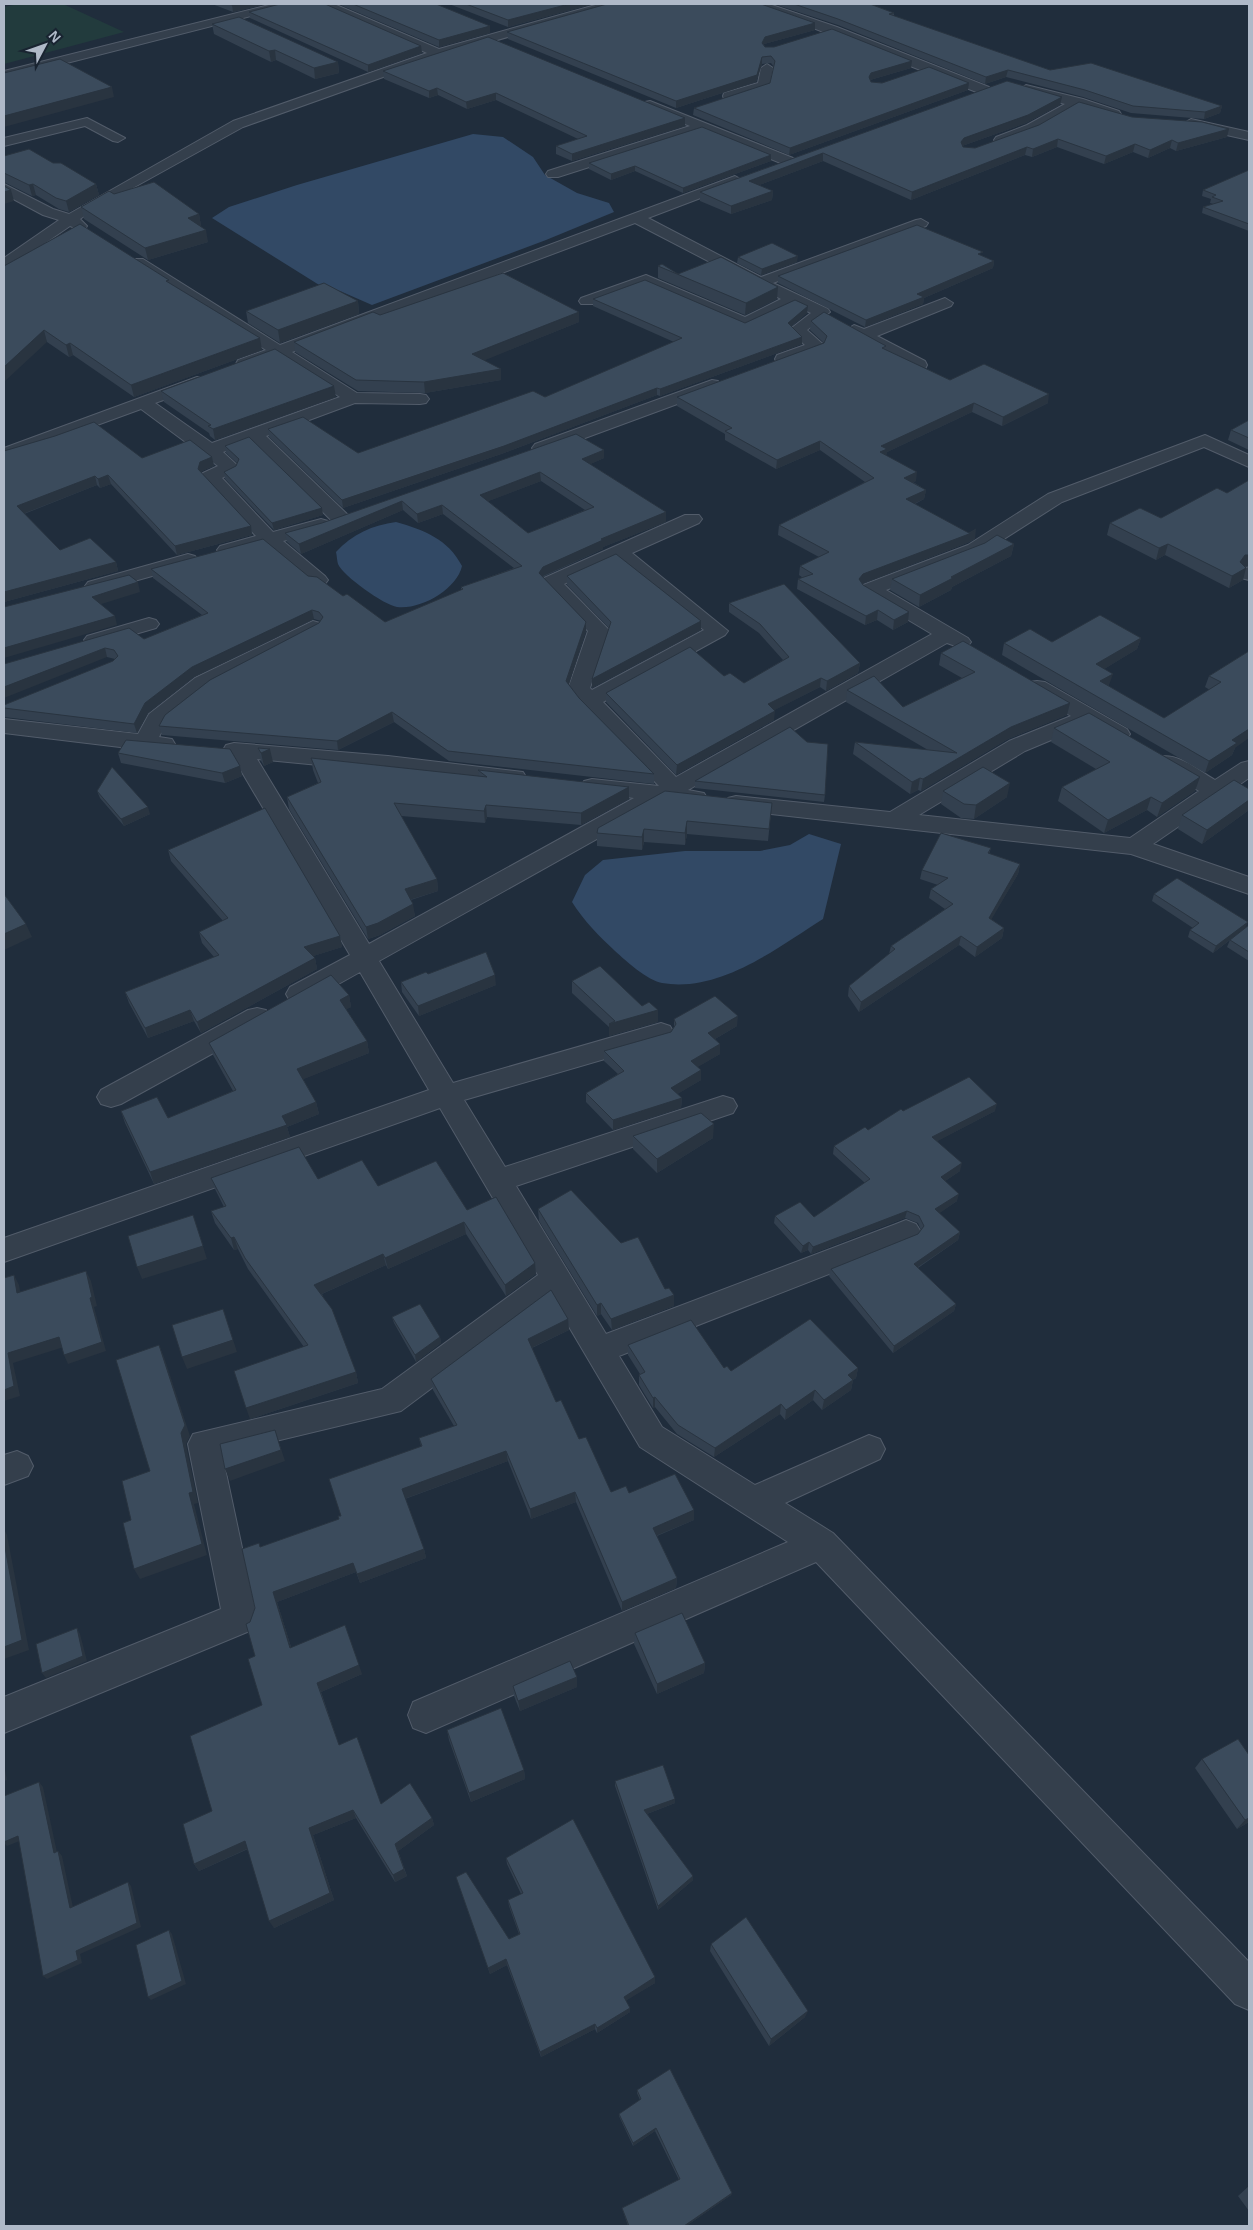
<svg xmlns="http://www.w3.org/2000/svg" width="1253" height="2230" font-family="Arial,sans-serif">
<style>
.green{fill:#223b3d}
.water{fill:#324965}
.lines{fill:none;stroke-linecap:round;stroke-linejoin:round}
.street-casing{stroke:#525c6a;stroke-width:2}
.street{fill:#343f4c;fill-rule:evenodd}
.wall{fill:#33404f;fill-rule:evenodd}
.shaded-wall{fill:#293440}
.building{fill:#3b4b5c;stroke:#293440;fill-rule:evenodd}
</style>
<rect width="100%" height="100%" fill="#202d3c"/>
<path class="green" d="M 18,4 L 63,4 L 124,32 L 4,64 L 4,7 Z"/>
<path class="water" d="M 473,134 L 503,137 L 533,157 L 545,175 L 577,193 L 609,203 L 614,212 L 546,240 L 372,305 L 340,291 L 324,288 L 212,218 L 229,207 L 297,185 Z
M 396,522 C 424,530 448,539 462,566 C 457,589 421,610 397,607 C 384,605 343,576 338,564 C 337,561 337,556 336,552 C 352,534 373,525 396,522 Z
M 809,834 L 841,844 L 823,919 C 777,948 720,993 662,983 C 647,980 626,961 615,951 C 599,936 584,921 572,902 L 585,875 L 603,860 L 685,851 L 760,851 L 790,845 Z"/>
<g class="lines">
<g class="street-casing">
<path id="street" d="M 273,4 L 292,4 L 290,6 L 4,79 L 4,71 Z
M 319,4 L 334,4 L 439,49 L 599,4 L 617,4 L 615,6 L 442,56 L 243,127 L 93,210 L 80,219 L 87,226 L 85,229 L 80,230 L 70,226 L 9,268 L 4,270 L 4,258 L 59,220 L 43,215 L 4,194 L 4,184 L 53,209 L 69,214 L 233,121 L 427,53 Z
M 752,4 L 769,4 L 837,27 L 989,87 L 990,90 L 989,93 L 979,93 Z
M 767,64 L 773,68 L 769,88 L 734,99 L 724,99 L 723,96 L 724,93 L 758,83 L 761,68 Z
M 1026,85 L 1083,99 L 1119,111 L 1121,114 L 1114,118 L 1077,108 C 1061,117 1014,147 996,143 L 994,140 L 996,137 L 1027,125 L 1065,104 L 1021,92 L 1020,89 Z
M 650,101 L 793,158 L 795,161 L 793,164 L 783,164 L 702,131 L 558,177 L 548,177 L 546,174 L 548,171 L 690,126 L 645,108 L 643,105 L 645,102 Z
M 87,118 L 125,138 L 118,142 L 113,141 L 85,126 L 4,146 L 4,138 Z
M 1191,119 L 1249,132 L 1249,140 L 1186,126 L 1184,123 Z
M 735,176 L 742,180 L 740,183 L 648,218 L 761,277 L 916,220 L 921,219 L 928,223 L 926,226 L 773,283 L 828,309 L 830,312 L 807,330 L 825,346 L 823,350 L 783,364 L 777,363 L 775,359 L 777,355 L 805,345 L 789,330 L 811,313 L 794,305 L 745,328 L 645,285 L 593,304 L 581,304 L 579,301 L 581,298 L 646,275 L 745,317 L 781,299 L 635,223 L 292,352 L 357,393 L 420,394 L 426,395 L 429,399 L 426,403 L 420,404 L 355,403 L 266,436 L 347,514 L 349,518 L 347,522 L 333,522 L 251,441 L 223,452 L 239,467 L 236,471 L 222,478 L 273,532 L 321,519 L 328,521 L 331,525 L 328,529 L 283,541 L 325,576 L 328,580 L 325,584 L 311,584 L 265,546 L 227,556 L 220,554 L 217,550 L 220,546 L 256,536 L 201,477 L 203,473 L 218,466 L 141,409 L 4,459 L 4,448 L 197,377 L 203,378 L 206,382 L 203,386 L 155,403 L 212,443 L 340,397 L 277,357 L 250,368 L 238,368 L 236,364 L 238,360 L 266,350 L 133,265 L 130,262 L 133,259 L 143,259 L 280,345 Z
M 945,298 L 953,303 L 951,306 L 877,336 L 925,361 L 927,365 L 925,369 L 913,369 L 848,333 L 846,330 L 854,325 L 864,329 Z
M 712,380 L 718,381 L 721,385 L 718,389 L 547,452 L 535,452 L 532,448 L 535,444 Z
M 1205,435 L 1249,455 L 1249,467 L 1204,447 L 1062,502 L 982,553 L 886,590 L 968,638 L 971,642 L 968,646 L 961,648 L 947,643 L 688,790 L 704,793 L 707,798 L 704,803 L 696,805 L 663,802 L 379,961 L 453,1083 L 661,1023 L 670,1026 L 674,1033 L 670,1040 L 464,1100 L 505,1167 L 723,1096 L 733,1099 L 737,1106 L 733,1113 L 516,1186 L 606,1334 L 896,1224 L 906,1220 L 916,1224 L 921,1232 L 916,1240 L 619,1356 L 662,1427 L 755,1485 L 869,1435 L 880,1439 L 885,1449 L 880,1459 L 785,1503 L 833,1533 L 1249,1962 L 1249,2010 L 1235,2004 L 816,1562 L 426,1733 L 413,1728 L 408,1715 L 413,1702 L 788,1542 L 640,1447 L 552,1298 L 401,1411 L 222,1454 L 257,1618 L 252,1630 L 4,1733 L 4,1697 L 221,1609 L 188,1444 L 193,1434 L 382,1389 L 538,1275 L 440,1108 L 4,1262 L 4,1238 L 429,1090 L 360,972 L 308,1001 L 299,1003 L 290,1001 L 286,994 L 290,987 L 350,955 L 233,757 L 226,755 L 223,750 L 226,745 L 234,743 L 388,756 L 523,772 L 526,777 L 523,782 L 515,784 L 257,759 L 369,944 L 634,798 L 584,791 L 581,786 L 584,781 L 592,779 L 659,786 L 581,706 L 568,689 L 588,631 L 544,586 L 541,582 L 544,578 L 685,515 L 699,515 L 702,519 L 699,523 L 632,553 L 728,631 L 725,635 L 603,702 L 676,777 L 932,634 L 863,593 L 860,589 L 863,585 L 968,545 L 1048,494 ZM 616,560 L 704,630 L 592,690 L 590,688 L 609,630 L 564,584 Z
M 188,554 L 195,556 L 198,560 L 195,564 L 95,592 L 88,590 L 85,586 L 88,582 Z
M 1249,567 L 1249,580 L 1241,578 L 1238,574 L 1242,569 Z
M 149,618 L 156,620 L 159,624 L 156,628 L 94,646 L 87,644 L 84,640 L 87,636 Z
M 313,621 L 320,623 L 323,627 L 320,631 L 211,688 L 166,723 L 159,737 L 172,739 L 175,744 L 172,749 L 145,750 L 4,733 L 4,719 L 138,734 L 149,714 L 195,678 Z
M 1037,681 L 1045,682 L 1127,729 L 1130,734 L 1127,739 L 1119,741 L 1087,725 L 1025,751 L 919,815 L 1130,838 L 1199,791 L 1159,767 L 1156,762 L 1159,757 C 1178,752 1199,771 1215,780 L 1241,763 L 1249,761 L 1249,778 L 1153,844 L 1249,877 L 1249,894 L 1131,854 L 736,810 L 728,808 L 724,803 L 728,798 L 736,796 L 890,812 L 1009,741 L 1071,716 L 1029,692 L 1026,687 L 1029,682 Z
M 257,1008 L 266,1010 L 270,1017 L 266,1024 L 121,1104 L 111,1107 L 101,1104 L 97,1097 L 101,1090 L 248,1010 Z
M 17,1451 L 28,1456 L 33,1466 L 28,1476 L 4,1485 L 4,1455 Z"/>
</g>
<use href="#street" class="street"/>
</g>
<path class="wall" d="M 212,4 L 266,4 L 233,12 Z
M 338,4 L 436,4 L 490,33 L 439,47 Z
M 449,4 L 593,4 L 508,27 Z
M 774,4 L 870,4 L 894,13 L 894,16 L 1050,70 L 1222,106 L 1220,113 L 1204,119 L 1131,113 L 1083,97 L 1006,77 L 985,84 L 838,25 Z
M 249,12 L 421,46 L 422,53 L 368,72 L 250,18 Z
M 815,23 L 815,30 L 764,44 L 764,45 L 765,47 L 911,68 L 870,80 L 871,82 L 968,90 L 789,155 L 693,115 L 694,108 L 770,83 L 774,67 L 771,63 L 762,64 L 756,82 L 676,108 L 508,39 L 507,32 Z
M 212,24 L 338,62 L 339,73 L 315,79 L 276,60 L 271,62 L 214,34 Z
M 383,71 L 685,126 L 572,161 L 556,154 L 556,146 L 578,139 L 496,100 L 467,109 L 438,95 L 429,98 L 384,79 Z
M 1007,81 L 1062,97 L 1060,105 L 1026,123 L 962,146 L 963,147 L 975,148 L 1132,117 L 1227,137 L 1176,151 L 1170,148 L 1148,158 L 1133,152 L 1104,164 L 1057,147 L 1032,157 L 1025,155 L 911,200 L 823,161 L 759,185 L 773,191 L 772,200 L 731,214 L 700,201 L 700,192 Z
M 4,156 L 53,163 L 96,184 L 99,195 L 69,212 L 59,209 L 36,195 L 32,196 L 4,182 Z
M 771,161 L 683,193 L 635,171 L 611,180 L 589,169 L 589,163 Z
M 1249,170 L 1249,231 L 1202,213 L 1203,207 L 1213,204 L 1210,203 L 1211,199 L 1202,196 L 1203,190 Z
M 114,194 L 199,214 L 201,226 L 200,226 L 208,242 L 148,260 L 84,219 L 81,207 Z
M 982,256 L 994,261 L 993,268 L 924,298 L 923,304 L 865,327 L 778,283 L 778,276 Z
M 738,257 L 797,262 L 761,275 L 737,263 Z
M 4,266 L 169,284 L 262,350 L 134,397 L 73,355 L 69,357 L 47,342 Z
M 658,266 L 678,274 L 777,299 L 745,315 L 658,278 Z
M 593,299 L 745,323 L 808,306 L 807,313 L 791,327 L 802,344 L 660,396 L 657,395 L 504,453 L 343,508 L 269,437 L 268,429 L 358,453 L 545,397 L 674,342 L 593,306 Z
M 358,301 L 359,314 L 280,343 L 248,323 L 246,311 Z
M 579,312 L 579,322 L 484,360 L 501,380 L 425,393 L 358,391 L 295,352 L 294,342 L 380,315 Z
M 811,321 L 885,349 L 950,380 L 1048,403 L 1002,426 L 972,412 L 887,452 L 886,455 L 916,481 L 913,482 L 926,490 L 924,499 L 915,504 L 975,539 L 967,543 L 862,584 L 863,585 L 909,612 L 908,622 L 893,630 L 877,620 L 865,625 L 797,589 L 798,579 L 803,578 L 799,575 L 800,566 L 819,557 L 778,535 L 779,525 L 865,482 L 820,450 L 776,469 L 725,440 L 725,434 L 677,406 L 677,397 L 824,343 L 810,330 Z
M 161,391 L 336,397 L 215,440 L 210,436 L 209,433 L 164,402 Z
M 1249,420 L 1249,450 L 1228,440 L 1231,430 Z
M 576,434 L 604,450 L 604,458 L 590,464 L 666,512 L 666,522 L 603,547 L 603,549 L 543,577 L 586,631 L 569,684 L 579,698 L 654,774 L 654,784 L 449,761 L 394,722 L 338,750 L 162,735 L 159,726 L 319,623 L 321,621 L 314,619 L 194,677 L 148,713 L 137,733 L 4,717 L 4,718 L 4,705 L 113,661 L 115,659 L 107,657 L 4,664 L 144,639 L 202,615 L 153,578 L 151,569 L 308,576 L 385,622 L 461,590 L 461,587 L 514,568 L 443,514 L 418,523 L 403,510 L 301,554 L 287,542 L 285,533 L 322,523 ZM 541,481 L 585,510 L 528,533 L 488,501 Z
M 225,446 L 323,515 L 274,530 L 225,479 L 224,472 L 236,466 L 237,463 L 226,453 Z
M 4,451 L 142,458 L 212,457 L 214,466 L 202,471 L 201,473 L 251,526 L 252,535 L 177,555 L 111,484 L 100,488 L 97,485 L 24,514 L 60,550 L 116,562 L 118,571 L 4,602 Z
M 1249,480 L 1249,566 L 1245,567 L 1243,580 L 1229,588 L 1165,555 L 1156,560 L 1107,535 L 1110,523 L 1161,518 L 1227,493 Z
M 1014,544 L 1011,556 L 952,587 L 951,590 L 919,607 L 890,590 L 892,579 Z
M 567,576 L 701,621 L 701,630 L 592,688 L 609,628 L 567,585 Z
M 729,603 L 860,663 L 858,673 L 826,691 L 820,687 L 774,710 L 774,720 L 676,775 L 606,702 L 606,693 L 724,676 L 744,683 L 783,660 L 759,633 L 729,612 Z
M 1141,638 L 1137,649 L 1104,669 L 1109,685 L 1108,686 L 1164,718 L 1210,690 L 1205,687 L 1209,676 L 1249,651 L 1235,748 L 1232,755 L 1205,773 L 1002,655 L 1004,643 Z
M 941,653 L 1070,703 L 1067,715 L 1008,739 L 921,791 L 918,790 L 910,794 L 853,754 L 855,742 L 928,750 L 846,702 L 847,690 L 903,707 L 962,678 L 939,665 Z
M 1054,728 L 1195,791 L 1157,817 L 1147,810 L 1104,833 L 1058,801 L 1062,787 L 1096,769 L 1051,742 Z
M 258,748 L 273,762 L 264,766 L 261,761 Z
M 118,753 L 240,766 L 242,776 L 225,783 L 121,763 Z
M 311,758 L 479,776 L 478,770 L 629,799 L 581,825 L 487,817 L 485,823 L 401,816 L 437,879 L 438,891 L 411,900 L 415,916 L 380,935 L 368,939 L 289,809 L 287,797 L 318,783 L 313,770 Z
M 695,781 L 825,795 L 824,802 L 695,788 Z
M 97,791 L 150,814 L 124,826 L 100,798 Z
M 943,791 L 1007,797 L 974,819 L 961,818 L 941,804 Z
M 772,803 L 768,841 L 687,834 L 685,845 L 644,842 L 642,850 L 597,846 L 597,833 Z
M 1249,810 L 1202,844 L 1178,829 L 1182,815 Z
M 991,848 L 989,854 L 1020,864 L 1018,874 L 991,919 L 1004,928 L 1002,938 L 975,957 L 959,945 L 859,1012 L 848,996 L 849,986 L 889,954 L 891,946 L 945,909 L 929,898 L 931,889 L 938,885 L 920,879 L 922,870 Z
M 168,850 L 340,936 L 342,947 L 313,956 L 315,958 L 317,969 L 201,1033 L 194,1021 L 148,1038 L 129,1003 L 125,992 L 214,957 L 202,943 L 199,932 L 223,921 L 171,861 Z
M 1154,894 L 1245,928 L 1249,925 L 1249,961 L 1227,947 L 1230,940 L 1213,953 L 1188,937 L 1190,930 L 1193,928 L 1152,901 Z
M 428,974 L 496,985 L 419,1016 L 402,992 L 401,982 Z
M 572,981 L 658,1022 L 609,1036 L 609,1027 L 572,993 Z
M 349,995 L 351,1007 L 346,1009 L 367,1041 L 369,1053 L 303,1079 L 316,1102 L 319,1114 L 287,1127 L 290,1137 L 154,1184 L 125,1123 L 121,1111 L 168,1118 L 233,1091 L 213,1055 L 209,1043 Z
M 674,1019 L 737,1026 L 715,1039 L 720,1044 L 720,1054 L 697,1067 L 701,1070 L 701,1080 L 677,1094 L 682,1098 L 681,1108 L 613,1130 L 586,1102 L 586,1093 L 618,1074 L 604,1061 L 604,1051 L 671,1032 L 674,1027 Z
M 903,1111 L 995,1111 L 937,1141 L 960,1171 L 945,1181 L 957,1201 L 939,1213 L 960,1232 L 958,1240 L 918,1268 L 956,1304 L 954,1311 L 893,1353 L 829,1276 L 831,1269 L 918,1234 L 921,1230 L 918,1223 L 905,1218 L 811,1254 L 808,1250 L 801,1253 L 774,1223 L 775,1216 L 814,1217 L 865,1183 L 833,1154 L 834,1146 L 868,1130 Z
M 633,1136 L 713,1138 L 657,1173 L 633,1149 Z
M 211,1178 L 318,1179 L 378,1186 L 467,1210 L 535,1263 L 536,1274 L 506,1296 L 466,1234 L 388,1269 L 386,1265 L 322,1294 L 356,1372 L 358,1383 L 250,1419 L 304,1347 L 248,1269 L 238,1249 L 234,1250 L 215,1223 L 211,1211 L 224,1207 L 215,1189 Z
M 538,1209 L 674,1295 L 674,1306 L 612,1330 L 601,1314 L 597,1316 L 539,1221 Z
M 392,1317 L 440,1337 L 441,1343 L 416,1362 L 394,1323 Z
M 568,1319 L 569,1330 L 532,1348 L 556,1402 L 611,1492 L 629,1493 L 694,1520 L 657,1536 L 677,1578 L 676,1588 L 622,1611 L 576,1502 L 531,1519 L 508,1461 L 405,1499 L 424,1549 L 426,1558 L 360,1583 L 356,1572 L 277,1602 L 291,1647 L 362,1674 L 321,1692 L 339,1745 L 381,1804 L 432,1818 L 434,1825 L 398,1851 L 407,1876 L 395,1882 L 356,1818 L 313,1835 L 334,1900 L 274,1928 L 248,1849 L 199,1871 L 194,1864 L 212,1811 L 262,1705 L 250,1622 L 255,1608 L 260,1547 L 339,1519 L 340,1516 L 421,1446 L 419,1438 L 454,1426 L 433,1390 L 431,1379 Z
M 628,1345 L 724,1368 L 731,1371 L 858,1368 L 856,1378 L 853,1380 L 851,1390 L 822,1410 L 813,1400 L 785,1420 L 780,1414 L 714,1457 L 677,1434 L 655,1407 L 653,1408 L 639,1385 L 639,1375 L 640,1374 L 628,1355 Z
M 635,1633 L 705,1663 L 704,1673 L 657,1694 L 634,1644 Z
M 577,1677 L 577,1687 L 520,1711 L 514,1696 L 513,1686 Z
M 447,1730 L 524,1770 L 525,1779 L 471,1802 L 449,1740 Z
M 1202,1759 L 1249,1822 L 1237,1829 L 1195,1768 Z
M 615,1781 L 675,1803 L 647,1814 L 693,1880 L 658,1910 L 615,1786 Z
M 506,1858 L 655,1983 L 626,2000 L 630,2012 L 597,2033 L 595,2029 L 541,2057 L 507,1965 L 490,1974 L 458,1883 L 509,1939 L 519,1934 L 509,1906 L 508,1900 L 521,1894 L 507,1864 Z
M 711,1944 L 805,2017 L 769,2046 L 710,1951 Z
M 637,2090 L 732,2193 L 731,2195 L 686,2226 L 628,2226 L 622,2208 L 679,2180 L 655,2131 L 633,2146 L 619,2116 L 619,2114 L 640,2100 L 637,2093 Z
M 1249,2186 L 1249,2211 L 1238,2196 Z"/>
<path class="shaded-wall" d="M 239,4 L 266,4 L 233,12 L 232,5 Z
M 569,4 L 593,4 L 508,27 L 508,20 Z
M 815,23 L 815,30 L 764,44 L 761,50 L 762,43 L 765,37 Z
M 490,26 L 490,33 L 439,47 L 439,40 Z
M 421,46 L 422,53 L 368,72 L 368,65 Z
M 275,50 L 276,60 L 271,62 L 269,51 Z
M 762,57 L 762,64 L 756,82 L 676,108 L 676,101 Z
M 912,61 L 911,68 L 870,80 L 868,84 L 869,77 L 871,73 Z
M 338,62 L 339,73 L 315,79 L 314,68 Z
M 1008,70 L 1006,77 L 985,84 L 986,77 Z
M 969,83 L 968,90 L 789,155 L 790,148 Z
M 112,87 L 114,97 L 4,127 L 4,116 Z
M 437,88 L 438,95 L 429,98 L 429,91 Z
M 496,93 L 496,100 L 467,109 L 466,102 Z
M 1062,97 L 1060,105 L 1026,123 L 962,146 L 961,142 L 964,138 Z
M 1222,106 L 1220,113 L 1204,119 L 1205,112 Z
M 685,118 L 685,126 L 572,161 L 572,154 Z
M 1229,129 L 1227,137 L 1176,151 L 1178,143 Z
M 1058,139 L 1057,147 L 1032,157 L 1033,149 Z
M 1172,140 L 1170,148 L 1148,158 L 1150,150 Z
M 1135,144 L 1133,152 L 1104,164 L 1106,156 Z
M 1027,147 L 1025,155 L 911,200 L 912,192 Z
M 823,153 L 823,161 L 749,189 L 749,181 Z
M 771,155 L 771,161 L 683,193 L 683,188 Z
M 635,166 L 635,171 L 611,180 L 611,174 Z
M 33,184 L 36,195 L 32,196 L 29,185 Z
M 96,184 L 99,195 L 69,212 L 66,201 Z
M 11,190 L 14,201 L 4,204 L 4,192 Z
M 773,191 L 772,200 L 731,214 L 731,206 Z
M 199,214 L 201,226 L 190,229 L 188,218 Z
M 206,230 L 208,242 L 148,260 L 145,248 Z
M 798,256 L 797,262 L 761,275 L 762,269 Z
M 994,261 L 993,268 L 924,298 L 923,304 L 865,327 L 866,320 L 917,294 Z
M 778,287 L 777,299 L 745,315 L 746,303 Z
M 358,301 L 359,314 L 280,343 L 278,330 Z
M 808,306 L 807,313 L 787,330 L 788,323 Z
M 579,312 L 579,322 L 473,365 L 472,354 Z
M 44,330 L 47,342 L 4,382 L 4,367 Z
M 802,337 L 802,344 L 660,396 L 660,389 Z
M 260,338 L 262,350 L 134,397 L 131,385 Z
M 70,343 L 73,355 L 69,357 L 66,345 Z
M 501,369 L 501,380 L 425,393 L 424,382 Z
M 334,386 L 336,397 L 215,440 L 213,429 Z
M 657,388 L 657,395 L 504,453 L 343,508 L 342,500 Z
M 1049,394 L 1048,403 L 1002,426 L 1003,417 Z
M 974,403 L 972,412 L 887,452 L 886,458 L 879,461 L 881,446 Z
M 820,441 L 820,450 L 776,469 L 777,460 Z
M 604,450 L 604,458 L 582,468 L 582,459 Z
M 212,457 L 214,466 L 202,471 L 200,478 L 198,469 L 200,462 Z
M 540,472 L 541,481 L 481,504 L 480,495 Z
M 917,472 L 916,481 L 903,487 L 904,478 Z
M 108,475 L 111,484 L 100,488 L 98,479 Z
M 95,476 L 97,485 L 20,515 L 17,506 Z
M 926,490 L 924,499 L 905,508 L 906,499 Z
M 402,501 L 403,510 L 301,554 L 299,544 Z
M 442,505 L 443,514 L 418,523 L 417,514 Z
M 322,508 L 323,515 L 274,530 L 272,523 Z
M 666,512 L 666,522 L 603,547 L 603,549 L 543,576 L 539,582 L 539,573 L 543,567 L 601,539 Z
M 251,526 L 252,535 L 177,555 L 175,546 Z
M 976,529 L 975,539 L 967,543 L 862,584 L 859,579 L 863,574 L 969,534 Z
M 1014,544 L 1011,556 L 952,587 L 951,590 L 919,607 L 920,595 L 951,577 Z
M 1168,544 L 1165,555 L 1156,560 L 1159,548 Z
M 1245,555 L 1249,555 L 1249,566 L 1241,567 L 1240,562 Z
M 116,562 L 118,571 L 4,602 L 4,592 Z
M 1246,568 L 1243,580 L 1229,588 L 1232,576 Z
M 138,582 L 140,592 L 95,606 L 92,597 Z
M 312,610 L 314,619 L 194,677 L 148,713 L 137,733 L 134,724 L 145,703 L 192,667 Z
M 878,610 L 877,620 L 865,625 L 866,616 Z
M 909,612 L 908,622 L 893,630 L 894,620 Z
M 115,616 L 117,625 L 4,658 L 4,648 Z
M 701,621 L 701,630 L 592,688 L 592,679 Z
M 586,622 L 586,631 L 567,690 L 566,681 Z
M 1141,638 L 1137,649 L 1093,676 L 1096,664 Z
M 105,648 L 107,657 L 4,698 L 4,687 Z
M 860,663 L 858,673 L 826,691 L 827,681 Z
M 1113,674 L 1109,685 L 1097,693 L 1100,681 Z
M 821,678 L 820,687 L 767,714 L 768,704 Z
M 1070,703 L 1067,715 L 1008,739 L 921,791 L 923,779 L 1011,727 Z
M 775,711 L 774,720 L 676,775 L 677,765 Z
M 392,712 L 394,722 L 338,750 L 337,741 Z
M 1249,729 L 1249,738 L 1235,748 L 1232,755 L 1205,773 L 1209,761 L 1232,740 Z
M 270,749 L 273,762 L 264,766 L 261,753 Z
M 240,766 L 242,776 L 225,783 L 222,773 Z
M 1200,777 L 1195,791 L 1157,817 L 1162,803 Z
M 920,778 L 918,790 L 910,794 L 912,782 Z
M 1010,783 L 1007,797 L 974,819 L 976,805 Z
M 629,787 L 629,799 L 581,825 L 581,813 Z
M 1151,797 L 1147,810 L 1104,833 L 1108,820 Z
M 1249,800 L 1249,810 L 1202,844 L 1207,830 Z
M 486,805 L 487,817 L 485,823 L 484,811 Z
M 148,807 L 150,814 L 124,826 L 121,819 Z
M 687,821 L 687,834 L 685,845 L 685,833 Z
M 644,829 L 644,842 L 642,850 L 642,837 Z
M 1020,864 L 1018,874 L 987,927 L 989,918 Z
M 437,879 L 438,891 L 406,901 L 405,889 Z
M 413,904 L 415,916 L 380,935 L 368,939 L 366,927 Z
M 1248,922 L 1245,928 L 1213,953 L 1216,946 Z
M 26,924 L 32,937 L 4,950 L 4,934 Z
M 1004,928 L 1002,938 L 975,957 L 977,947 Z
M 340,936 L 342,947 L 307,958 L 304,947 Z
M 961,936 L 959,945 L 859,1012 L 861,1002 Z
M 315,958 L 317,969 L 201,1033 L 197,1022 Z
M 495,975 L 496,985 L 419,1016 L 418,1006 Z
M 349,995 L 351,1007 L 342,1012 L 340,1000 Z
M 190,1010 L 194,1021 L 148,1038 L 145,1028 Z
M 658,1010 L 658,1022 L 609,1036 L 609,1024 Z
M 738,1016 L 737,1026 L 708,1043 L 708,1033 Z
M 367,1041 L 369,1053 L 299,1081 L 297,1069 Z
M 720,1044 L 720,1054 L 691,1071 L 691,1061 Z
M 701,1070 L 701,1080 L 671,1098 L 671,1088 Z
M 682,1098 L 681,1108 L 613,1130 L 613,1120 Z
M 316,1102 L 319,1114 L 287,1127 L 290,1137 L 154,1184 L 150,1172 Z
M 997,1104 L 995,1111 L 930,1145 L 932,1137 Z
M 714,1124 L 713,1138 L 657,1173 L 657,1159 Z
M 962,1163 L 960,1171 L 939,1185 L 941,1177 Z
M 959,1194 L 957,1201 L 934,1217 L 935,1209 Z
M 907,1211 L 905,1218 L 811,1254 L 813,1247 Z
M 193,1215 L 207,1259 L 142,1279 L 137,1267 Z
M 464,1222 L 466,1234 L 388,1269 L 385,1258 Z
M 960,1232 L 958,1240 L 912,1271 L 914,1264 Z
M 234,1237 L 238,1249 L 234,1250 L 231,1238 Z
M 809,1242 L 808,1250 L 801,1253 L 803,1246 Z
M 383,1254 L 386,1265 L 317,1296 L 314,1285 Z
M 535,1263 L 536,1274 L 506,1296 L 505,1285 Z
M 86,1271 L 91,1281 L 97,1306 L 94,1307 L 106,1351 L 68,1364 L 64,1355 L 90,1298 Z
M 14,1275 L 19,1285 L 22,1302 L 17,1293 Z
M 674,1295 L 674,1306 L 612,1330 L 611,1319 Z
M 601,1303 L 601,1314 L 597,1316 L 597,1305 Z
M 956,1304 L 954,1311 L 893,1353 L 894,1346 Z
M 223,1309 L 237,1352 L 187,1369 L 182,1357 Z
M 568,1319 L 569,1330 L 529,1349 L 528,1339 Z
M 59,1337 L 64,1347 L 13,1363 L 20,1396 L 4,1401 L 4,1390 L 8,1353 Z
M 440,1337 L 441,1343 L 416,1362 L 415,1355 Z
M 159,1345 L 164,1357 L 190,1436 L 186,1444 L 198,1503 L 194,1504 L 207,1555 L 140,1579 L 134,1569 L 189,1493 Z
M 858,1368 L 856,1378 L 846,1385 L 848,1375 Z
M 356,1372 L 358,1383 L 250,1419 L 246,1408 Z
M 853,1380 L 851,1390 L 822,1410 L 824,1400 Z
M 815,1390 L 813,1400 L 785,1420 L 786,1410 Z
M 655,1397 L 655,1407 L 653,1408 L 653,1398 Z
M 781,1404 L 780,1414 L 714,1457 L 715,1448 Z
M 275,1430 L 285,1461 L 230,1481 L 225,1469 Z
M 506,1451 L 508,1461 L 404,1499 L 402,1489 Z
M 575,1492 L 576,1502 L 531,1519 L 530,1509 Z
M 694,1510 L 694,1520 L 653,1537 L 653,1528 Z
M 4,1529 L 7,1535 L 29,1650 L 4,1659 Z
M 424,1549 L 426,1558 L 360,1583 L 357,1574 Z
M 353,1563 L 356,1572 L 277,1602 L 294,1657 L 290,1648 L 273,1592 Z
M 677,1578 L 676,1588 L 622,1611 L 622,1602 Z
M 77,1628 L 80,1634 L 87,1661 L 46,1678 L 42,1673 Z
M 705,1663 L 704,1673 L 657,1694 L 657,1684 Z
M 359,1665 L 362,1674 L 321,1692 L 317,1683 Z
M 577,1677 L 577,1687 L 520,1711 L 518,1701 Z
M 4,1765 L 7,1780 L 4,1781 Z
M 524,1770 L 525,1779 L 471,1802 L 469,1793 Z
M 39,1782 L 43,1787 L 58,1857 L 54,1853 Z
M 675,1799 L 675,1803 L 644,1815 L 644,1810 Z
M 353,1810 L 356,1818 L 313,1835 L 334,1900 L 274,1928 L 269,1921 L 309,1828 Z
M 432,1818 L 434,1825 L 398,1851 L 395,1844 Z
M 1249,1818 L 1249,1822 L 1237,1829 L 1245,1820 Z
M 18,1836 L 22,1840 L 7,1846 L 4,1843 L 4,1842 Z
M 245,1841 L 249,1848 L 199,1871 L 194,1864 Z
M 58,1851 L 62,1856 L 74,1912 L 70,1908 Z
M 404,1869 L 407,1876 L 395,1882 L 393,1875 Z
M 693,1876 L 693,1880 L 658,1910 L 658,1906 Z
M 128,1882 L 131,1886 L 141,1927 L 80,1954 L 82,1963 L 47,1979 L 43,1976 L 76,1951 Z
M 169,1930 L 172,1934 L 186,1984 L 151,2000 L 148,1997 Z
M 506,1959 L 507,1965 L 490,1974 L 488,1968 Z
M 655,1977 L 655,1983 L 624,2002 L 624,1997 Z
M 630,2008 L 630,2012 L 597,2033 L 597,2028 Z
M 808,2011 L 805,2017 L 769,2046 L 771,2039 Z
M 595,2024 L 595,2029 L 541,2057 L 540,2052 Z
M 656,2128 L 655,2131 L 633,2146 L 633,2143 Z
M 732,2193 L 731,2195 L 686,2226 L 684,2226 Z"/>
<path class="building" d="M 228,4 L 239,4 L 232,5 Z
M 280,4 L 325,4 L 421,46 L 368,65 L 249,12 Z
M 353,4 L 436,4 L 490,26 L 439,40 Z
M 466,4 L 569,4 L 508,20 Z
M 607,4 L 761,4 L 815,23 L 765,37 L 762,43 L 765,47 L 774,47 L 832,29 L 912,61 L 871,73 L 869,77 L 871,82 L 882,83 L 929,67 L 969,83 L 790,148 L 694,108 L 770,83 L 775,61 L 771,56 L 762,57 L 757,75 L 676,101 L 507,32 Z
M 794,4 L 870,4 L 894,13 L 889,14 L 1050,70 L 1091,63 L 1222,106 L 1205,112 L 1133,106 L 1085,90 L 1008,70 L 986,77 L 838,19 Z
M 239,17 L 338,62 L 314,68 L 275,50 L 269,51 L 212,24 Z
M 488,37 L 685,118 L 572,154 L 556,146 L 587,136 L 496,93 L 466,102 L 437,88 L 429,91 L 383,71 Z
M 60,59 L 112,87 L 4,116 L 4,73 Z
M 1007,81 L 1062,97 L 1028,115 L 964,138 L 961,142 L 963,147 L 975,148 L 1039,125 L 1079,102 L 1132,117 L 1202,122 L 1229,129 L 1178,143 L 1172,140 L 1150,150 L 1135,144 L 1106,156 L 1058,139 L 1033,149 L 1027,147 L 912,192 L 823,153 L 749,181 L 773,191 L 731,206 L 700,192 Z
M 702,127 L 771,155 L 683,188 L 635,166 L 611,174 L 589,163 Z
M 29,149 L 53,163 L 61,163 L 96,184 L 66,201 L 56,198 L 33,184 L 29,185 L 4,173 L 4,156 Z
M 1249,170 L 1249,224 L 1203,207 L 1223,201 L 1212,197 L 1216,195 L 1203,190 Z
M 154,182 L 199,214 L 188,218 L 206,230 L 145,248 L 81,207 L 109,191 L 114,194 Z
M 4,186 L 11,190 L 4,192 Z
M 80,224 L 169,280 L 166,281 L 260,338 L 131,385 L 70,343 L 66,345 L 44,330 L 4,367 L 4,266 Z
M 917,225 L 983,252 L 978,254 L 994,261 L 917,294 L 924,297 L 866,320 L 778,276 Z
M 772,243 L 798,256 L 762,269 L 738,257 Z
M 721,257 L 778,287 L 746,303 L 658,266 L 662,264 L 678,274 Z
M 503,273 L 579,312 L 472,354 L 501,369 L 424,382 L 356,380 L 294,342 L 373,312 L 380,315 Z
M 645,280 L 745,323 L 795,300 L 808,306 L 788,323 L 802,337 L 660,389 L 657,388 L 504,446 L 342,500 L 268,429 L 303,417 L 358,453 L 533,391 L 545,397 L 682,338 L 593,299 Z
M 324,283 L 358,301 L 278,330 L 246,311 Z
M 824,312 L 886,346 L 882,348 L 950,380 L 984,364 L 1049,394 L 1003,417 L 974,403 L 881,446 L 887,449 L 880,452 L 917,472 L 904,478 L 926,490 L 906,499 L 969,533 L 976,529 L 969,534 L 863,574 L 859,579 L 863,585 L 909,612 L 894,620 L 878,610 L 866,616 L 798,579 L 813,574 L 800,566 L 829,552 L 779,525 L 874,478 L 820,441 L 777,460 L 725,431 L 732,428 L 677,397 L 824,343 L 827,336 L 811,321 Z
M 275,349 L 334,386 L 213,429 L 208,426 L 211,425 L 161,391 Z
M 1249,420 L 1249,438 L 1231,430 Z
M 94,422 L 142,458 L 190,440 L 212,457 L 200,462 L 198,469 L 251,526 L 175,546 L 108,475 L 98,479 L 95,476 L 17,506 L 60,550 L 90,538 L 116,562 L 4,592 L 4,451 L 55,436 Z
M 576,434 L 604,450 L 582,459 L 666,512 L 601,539 L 603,540 L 543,567 L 539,573 L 586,622 L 566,681 L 579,698 L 654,774 L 448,751 L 392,712 L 337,741 L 159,726 L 165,715 L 210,680 L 319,623 L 323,617 L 319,612 L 312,610 L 192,667 L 145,703 L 134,724 L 4,708 L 4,705 L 113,661 L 118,656 L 114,650 L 105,648 L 4,687 L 4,664 L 129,628 L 144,639 L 208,613 L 151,569 L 263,539 L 308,576 L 317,577 L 343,596 L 347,594 L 385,622 L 463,589 L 461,587 L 522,566 L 442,505 L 417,514 L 402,501 L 299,544 L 285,533 L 322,523 ZM 540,472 L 594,507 L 528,533 L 480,495 Z
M 249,437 L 322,508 L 272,523 L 224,472 L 236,466 L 239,459 L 225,446 Z
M 1249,480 L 1249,555 L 1245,555 L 1240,562 L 1246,568 L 1232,576 L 1168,544 L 1159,548 L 1110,523 L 1140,508 L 1161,518 L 1217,488 L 1227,493 Z
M 997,535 L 1014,544 L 951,577 L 953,578 L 920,595 L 892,579 L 985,543 Z
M 616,554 L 701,621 L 592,679 L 611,622 L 567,576 Z
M 129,575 L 138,582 L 92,597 L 115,616 L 4,648 L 4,607 Z
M 784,584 L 860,663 L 827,681 L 821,678 L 768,704 L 775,711 L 677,765 L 606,693 L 690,647 L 724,676 L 730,673 L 744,683 L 789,657 L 760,624 L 729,603 Z
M 1100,615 L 1141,638 L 1096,664 L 1113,674 L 1100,681 L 1164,718 L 1221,682 L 1209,676 L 1249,651 L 1249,729 L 1232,740 L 1237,743 L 1209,761 L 1004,643 L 1030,629 L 1052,642 Z
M 963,641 L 1070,703 L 1011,727 L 923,779 L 920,778 L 912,782 L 855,742 L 957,753 L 847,690 L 874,676 L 903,707 L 975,672 L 941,653 Z
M 1089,713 L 1200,777 L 1162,803 L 1151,797 L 1108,820 L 1062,787 L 1110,762 L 1054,728 Z
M 790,727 L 807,742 L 828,744 L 825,795 L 695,781 Z
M 126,740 L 230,749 L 240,766 L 222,773 L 118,753 Z
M 258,748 L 270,749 L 261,753 Z
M 311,758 L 487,777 L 478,770 L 629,787 L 581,813 L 486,805 L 484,811 L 394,803 L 437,879 L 405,889 L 413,904 L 378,923 L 366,927 L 287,797 L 321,782 Z
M 112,767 L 148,807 L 121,819 L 97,791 Z
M 983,767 L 1010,783 L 976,805 L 964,804 L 943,791 Z
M 1234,780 L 1249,789 L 1249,800 L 1207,830 L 1182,815 Z
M 665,791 L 772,803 L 769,829 L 687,821 L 685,833 L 644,829 L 642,837 L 597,833 L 598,828 Z
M 265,808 L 340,936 L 304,947 L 315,958 L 197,1022 L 190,1010 L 145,1028 L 125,992 L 219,955 L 199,932 L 228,918 L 168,850 Z
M 941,833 L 991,848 L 988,853 L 1020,864 L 989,918 L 1004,928 L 977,947 L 961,936 L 861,1002 L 849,986 L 895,949 L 891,946 L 953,904 L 931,889 L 948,878 L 922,870 Z
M 1177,878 L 1248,922 L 1216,946 L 1190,930 L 1199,923 L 1154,894 Z
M 4,894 L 26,924 L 4,934 Z
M 1249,925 L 1249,952 L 1230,940 Z
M 486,952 L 495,975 L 418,1006 L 401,982 L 426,972 L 428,974 Z
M 600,966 L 642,1006 L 649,1002 L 658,1010 L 609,1024 L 615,1021 L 572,981 Z
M 331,975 L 349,995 L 340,1000 L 367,1041 L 297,1069 L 316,1102 L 282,1116 L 287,1125 L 150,1172 L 121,1111 L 157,1097 L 168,1118 L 236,1090 L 209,1043 Z
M 715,996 L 738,1016 L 708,1033 L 720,1044 L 691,1061 L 701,1070 L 671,1088 L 682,1098 L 613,1120 L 586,1093 L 624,1071 L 604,1051 L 671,1032 L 676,1024 L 674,1019 Z
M 969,1077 L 997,1104 L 932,1137 L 962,1163 L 941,1177 L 959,1194 L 935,1209 L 960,1232 L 914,1264 L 956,1304 L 894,1346 L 831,1269 L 918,1234 L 924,1226 L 919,1216 L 907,1211 L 813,1247 L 809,1242 L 803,1246 L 775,1216 L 800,1202 L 814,1217 L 870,1179 L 834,1146 L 865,1127 L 868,1130 L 901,1109 L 903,1111 Z
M 701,1113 L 714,1124 L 657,1159 L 633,1136 Z
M 299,1147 L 318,1179 L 362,1160 L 378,1186 L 436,1161 L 467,1210 L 496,1197 L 535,1263 L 505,1285 L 464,1222 L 385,1258 L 383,1254 L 314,1285 L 332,1309 L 356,1372 L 246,1408 L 234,1371 L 308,1345 L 245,1258 L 234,1237 L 231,1238 L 211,1211 L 226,1206 L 211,1178 Z
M 571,1190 L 621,1243 L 638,1237 L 665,1289 L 669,1288 L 674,1295 L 611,1319 L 601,1303 L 597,1305 L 538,1209 Z
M 193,1215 L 203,1246 L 137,1267 L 128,1236 Z
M 86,1271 L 92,1297 L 90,1298 L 102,1342 L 64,1355 L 59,1337 L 8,1353 L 14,1386 L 4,1390 L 4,1278 L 14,1275 L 17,1293 Z
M 551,1290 L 568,1319 L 528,1339 L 556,1402 L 561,1400 L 579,1439 L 586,1437 L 611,1492 L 626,1486 L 629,1493 L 675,1474 L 694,1510 L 653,1528 L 677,1578 L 622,1602 L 575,1492 L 530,1509 L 506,1451 L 402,1489 L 424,1549 L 357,1574 L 353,1563 L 273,1592 L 290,1648 L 345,1625 L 359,1665 L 317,1683 L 339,1745 L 357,1737 L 381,1804 L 410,1783 L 432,1818 L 395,1844 L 404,1869 L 393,1875 L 353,1810 L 309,1828 L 330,1893 L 269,1921 L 245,1841 L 194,1864 L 183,1824 L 212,1811 L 190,1736 L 262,1705 L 248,1659 L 255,1656 L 246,1624 L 250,1622 L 255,1608 L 242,1549 L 259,1543 L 260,1547 L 339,1519 L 338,1516 L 341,1516 L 329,1479 L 422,1446 L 419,1438 L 457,1425 L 431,1379 Z
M 420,1304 L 440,1337 L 415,1355 L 392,1317 Z
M 223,1309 L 233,1340 L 182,1357 L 172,1325 Z
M 810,1319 L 858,1368 L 848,1375 L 853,1380 L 824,1400 L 815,1390 L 786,1410 L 781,1404 L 715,1448 L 678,1425 L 655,1397 L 653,1398 L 639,1375 L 645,1372 L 628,1345 L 691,1320 L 724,1368 L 727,1366 L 731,1371 Z
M 159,1345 L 185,1425 L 181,1433 L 193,1492 L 189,1493 L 202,1544 L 134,1569 L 123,1523 L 131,1520 L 122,1481 L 150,1471 L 116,1360 Z
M 275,1430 L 281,1450 L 225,1469 L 220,1444 Z
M 4,1542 L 22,1640 L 4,1647 Z
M 682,1613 L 705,1663 L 657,1684 L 635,1633 Z
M 77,1628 L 83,1656 L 42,1673 L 36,1644 Z
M 570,1661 L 577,1677 L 518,1701 L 513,1686 Z
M 501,1708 L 524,1770 L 469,1793 L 447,1730 Z
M 1238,1739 L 1249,1755 L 1249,1818 L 1245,1820 L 1202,1759 Z
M 663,1765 L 675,1799 L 644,1810 L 693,1876 L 658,1906 L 615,1781 Z
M 39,1782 L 54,1853 L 58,1851 L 70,1908 L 128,1882 L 137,1923 L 76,1951 L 78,1960 L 43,1976 L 18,1836 L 4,1842 L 4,1796 Z
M 573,1819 L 655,1977 L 624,1997 L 630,2008 L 597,2028 L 595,2024 L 540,2052 L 506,1959 L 488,1968 L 456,1877 L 466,1872 L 509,1939 L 520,1934 L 508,1900 L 523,1893 L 506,1858 Z
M 746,1917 L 808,2011 L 771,2039 L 711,1944 Z
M 169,1930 L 182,1981 L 148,1997 L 136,1945 Z
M 670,2069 L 732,2193 L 684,2226 L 629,2226 L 622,2208 L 680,2179 L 656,2128 L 633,2143 L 619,2114 L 641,2099 L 637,2090 Z"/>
<rect width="1253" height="2230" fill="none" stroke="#afb9c8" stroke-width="10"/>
<g transform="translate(45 45) rotate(49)" stroke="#192431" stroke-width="4" paint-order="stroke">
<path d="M0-4L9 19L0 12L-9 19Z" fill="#afb9c8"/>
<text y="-8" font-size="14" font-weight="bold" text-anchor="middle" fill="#afb9c8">N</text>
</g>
</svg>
